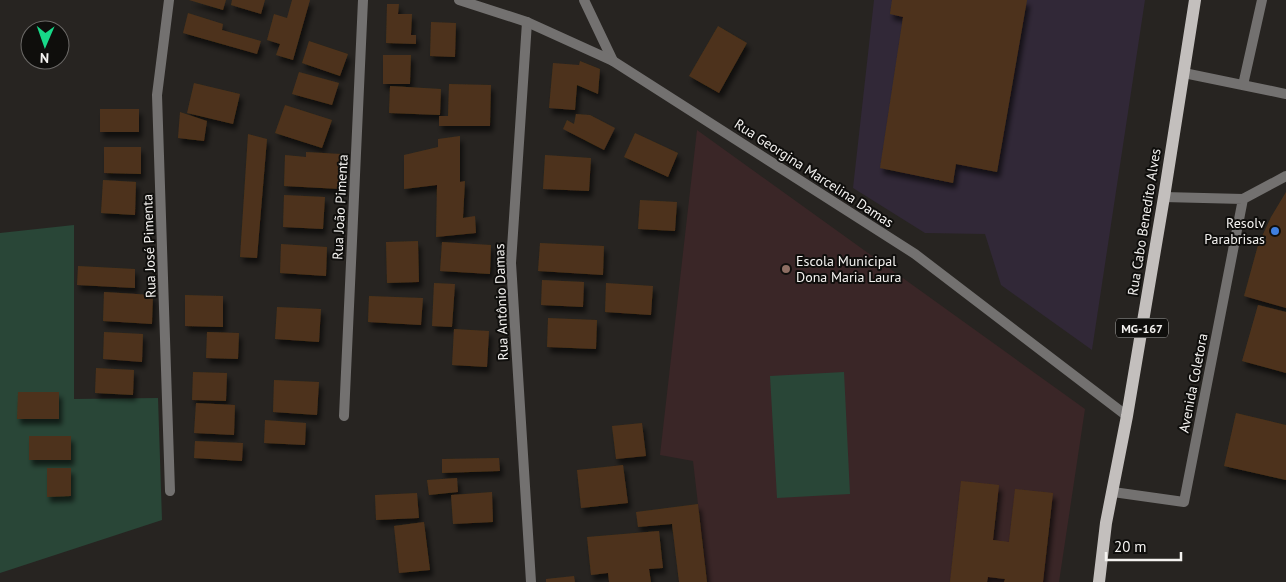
<svg xmlns="http://www.w3.org/2000/svg" width="1286" height="582" font-family="'PT Sans',sans-serif">
<style>
.industrial{fill:#312837}
.education{fill:#3a2627}
.green{fill:#294637}
.building{fill:#4d331a;filter:url(#shadow)}
.lines{fill:none;stroke-linecap:round;stroke-linejoin:round}
.minor{stroke:#737170;stroke-width:10}
.tertiary{stroke:#737170;stroke-width:10}
.primary{stroke:#c3bfbd;stroke-width:12}
.shop-dot{fill:#3f7fe0;stroke:#0f0e0c;stroke-width:2}
.education-dot{fill:#8d6e63;stroke:#0f0e0c;stroke-width:2}
.labels{text-anchor:middle;dominant-baseline:central;stroke-width:4;stroke-linejoin:round;paint-order:stroke}
.shield{fill:#0f0e0c;stroke:#afaeac;stroke-width:1}
.shield-label{font-size:12px;font-weight:bold;fill:#f4f2f0}
.street-label{font-size:14px;fill:#f4f2f0;stroke:#0f0e0c}
.poi-label{font-size:14px;fill:#f4f2f0;stroke:#0f0e0c;text-anchor:end}
</style>
<defs>
<filter id="shadow"><feDropShadow dx="3" dy="5.5" stdDeviation="2.5" flood-color="#0009"/></filter>
</defs>
<rect width="100%" height="100%" fill="#272421"/>
<path class="industrial" d="M 874,0 L 1145,0 L 1092,350 L 1001,285 L 985,234 L 925,233 L 853,188 Z"/>
<path class="education" d="M 697,130 L 1085,409 L 1059,582 L 707,582 L 693,461 L 660,455 Z"/>
<path class="green" d="M 74,225 L 74,399 L 158,398 L 162,520 L 0,573 L 0,233 Z
M 844,372 L 850,494 L 777,498 L 770,376 Z"/>
<path class="building" d="M 189,0 L 226,0 L 223,10 Z
M 232,0 L 265,0 L 261,14 L 231,5 Z
M 292,0 L 310,0 L 293,60 L 276,55 L 280,44 L 267,40 L 274,14 L 287,18 Z
M 892,0 L 1027,0 L 997,172 L 956,164 L 953,183 L 880,168 L 903,17 L 890,14 Z
M 387,4 L 399,4 L 398,14 L 412,14 L 411,35 L 416,35 L 416,44 L 386,43 Z
M 188,13 L 223,24 L 222,30 L 261,41 L 257,54 L 183,33 Z
M 431,22 L 456,23 L 455,57 L 430,56 Z
M 718,26 L 747,43 L 719,93 L 689,76 Z
M 309,41 L 348,54 L 340,76 L 302,63 Z
M 383,55 L 411,55 L 410,84 L 383,84 Z
M 580,61 L 600,69 L 598,94 L 577,85 L 575,110 L 549,108 L 553,63 L 579,65 Z
M 299,72 L 339,83 L 332,105 L 292,94 Z
M 194,83 L 240,94 L 233,124 L 187,113 Z
M 449,84 L 491,85 L 490,126 L 439,126 L 439,116 L 448,116 Z
M 390,86 L 441,89 L 440,115 L 389,113 Z
M 285,105 L 332,120 L 322,148 L 275,133 Z
M 100,109 L 139,109 L 139,132 L 100,132 Z
M 180,112 L 207,121 L 204,141 L 178,138 Z
M 576,114 L 590,115 L 615,128 L 604,150 L 563,129 L 567,120 L 574,124 Z
M 635,133 L 678,153 L 668,177 L 624,157 Z
M 248,134 L 267,139 L 257,258 L 240,257 Z
M 460,136 L 460,182 L 465,181 L 463,218 L 475,216 L 476,233 L 436,237 L 437,185 L 404,189 L 404,155 L 438,147 L 438,139 Z
M 104,147 L 141,147 L 141,174 L 104,173 Z
M 306,152 L 341,154 L 340,189 L 284,186 L 285,155 L 306,157 Z
M 545,155 L 591,158 L 589,191 L 543,189 Z
M 103,180 L 136,182 L 135,215 L 101,213 Z
M 1286,192 L 1286,308 L 1244,296 L 1258,245 L 1271,217 Z
M 284,195 L 325,197 L 323,229 L 283,227 Z
M 640,200 L 677,202 L 675,231 L 638,229 Z
M 418,241 L 419,282 L 387,283 L 386,242 Z
M 442,242 L 491,245 L 490,274 L 440,271 Z
M 540,243 L 604,246 L 603,275 L 538,271 Z
M 281,244 L 327,247 L 326,276 L 280,273 Z
M 78,266 L 135,269 L 135,288 L 77,285 Z
M 542,280 L 584,282 L 583,307 L 541,305 Z
M 434,283 L 455,284 L 452,327 L 432,326 Z
M 606,283 L 653,286 L 651,315 L 605,312 Z
M 104,292 L 153,295 L 152,324 L 103,321 Z
M 185,295 L 223,296 L 223,327 L 185,326 Z
M 369,296 L 423,298 L 421,325 L 368,322 Z
M 1258,305 L 1286,312 L 1286,373 L 1242,361 Z
M 277,307 L 321,309 L 319,342 L 275,339 Z
M 548,318 L 597,320 L 596,349 L 547,347 Z
M 454,329 L 489,331 L 487,367 L 452,365 Z
M 104,332 L 143,334 L 142,362 L 103,359 Z
M 207,332 L 239,333 L 238,359 L 206,358 Z
M 96,368 L 134,370 L 133,395 L 95,393 Z
M 193,372 L 227,373 L 226,401 L 192,400 Z
M 274,380 L 319,382 L 317,415 L 273,412 Z
M 18,392 L 59,392 L 59,419 L 17,419 Z
M 196,403 L 235,405 L 234,435 L 194,433 Z
M 1236,413 L 1286,425 L 1286,480 L 1224,466 Z
M 265,420 L 306,423 L 305,445 L 264,443 Z
M 642,423 L 646,456 L 616,459 L 612,426 Z
M 29,436 L 71,436 L 71,460 L 29,460 Z
M 195,441 L 243,443 L 242,461 L 194,458 Z
M 499,458 L 500,471 L 442,473 L 442,459 Z
M 623,465 L 628,503 L 581,508 L 577,470 Z
M 47,468 L 71,468 L 71,496 L 47,497 Z
M 457,478 L 458,492 L 429,495 L 427,480 Z
M 961,481 L 999,485 L 993,540 L 1009,542 L 1015,489 L 1053,493 L 1043,582 L 1004,582 L 1005,579 L 988,577 L 987,582 L 950,582 Z
M 492,492 L 493,522 L 453,524 L 451,495 Z
M 417,493 L 419,518 L 376,520 L 375,495 Z
M 698,504 L 707,582 L 679,582 L 672,524 L 638,527 L 636,512 Z
M 424,522 L 430,570 L 399,573 L 394,526 Z
M 659,531 L 663,568 L 649,569 L 651,582 L 609,582 L 608,573 L 591,575 L 587,537 Z
M 574,576 L 575,582 L 546,582 L 546,579 Z"/>
<g class="lines">
<path class="minor" d="M 169,0 L 157,95 L 170,491
M 584,0 L 613,61
M 527,22 L 511,263 L 531,582
M 1184,73 L 1286,94
M 1243,85 L 1262,0
M 1164,197 L 1243,199 L 1286,176
M 344,416 L 363,0
M 1113,492 L 1184,502 L 1243,199"/>
<path class="tertiary" d="M 459,0 L 527,22 L 613,61 L 915,254 L 1127,416"/>
<path class="primary" d="M 1099,582 L 1106,523 L 1127,416 L 1164,197 L 1195,0"/>
</g>
<circle class="shop-dot" cx="1275" cy="231" r="5"/>
<circle class="education-dot" cx="786" cy="269" r="5"/>
<g class="labels">
<rect class="shield" x="1116" y="318.5" width="52" height="19" rx="4"/>
<g class="shield-label">
<text x="1142" y="328">MG-167</text>
</g>
<g class="street-label">
<text transform="translate(814 173) rotate(33)">Rua Georgina Marcelina Damas</text>
<text transform="translate(340 207) rotate(-87)">Rua João Pimenta</text>
<text transform="translate(1144 222) rotate(-81)">Rua Cabo Benedito Alves</text>
<text transform="translate(149 246) rotate(-92)">Rua José Pimenta</text>
<text transform="translate(501 302) rotate(-92)">Rua Antônio Damas</text>
<text transform="translate(1193 383) rotate(-79)">Avenida Coletora</text>
</g>
<g class="poi-label">
<text x="1265" y="223">Resolv<tspan x="1265" dy="16">Parabrisas</tspan></text>
<text x="796" y="261" text-anchor="start">Escola Municipal<tspan x="796" dy="16">Dona Maria Laura</tspan></text>
</g>
</g>
<g transform="translate(45 45) rotate(182)"><circle r="24" fill="#0f0e0c" stroke="#6b6967"/>
<path d="M0-4L9 19L0 12L-9 19Z" fill="#17d989"/>
<text y="-8" font-size="14" font-weight="bold" text-anchor="middle" fill="#f4f2f0">N</text>
</g>
<path d="M1106 552v8h75v-8" fill="none" stroke="#f4f2f0" stroke-width="2.5"/>
<text x="1114" y="552" font-size="15" fill="#f4f2f0" stroke="#0f0e0c" stroke-width="4" paint-order="stroke">20 m</text>
</svg>
